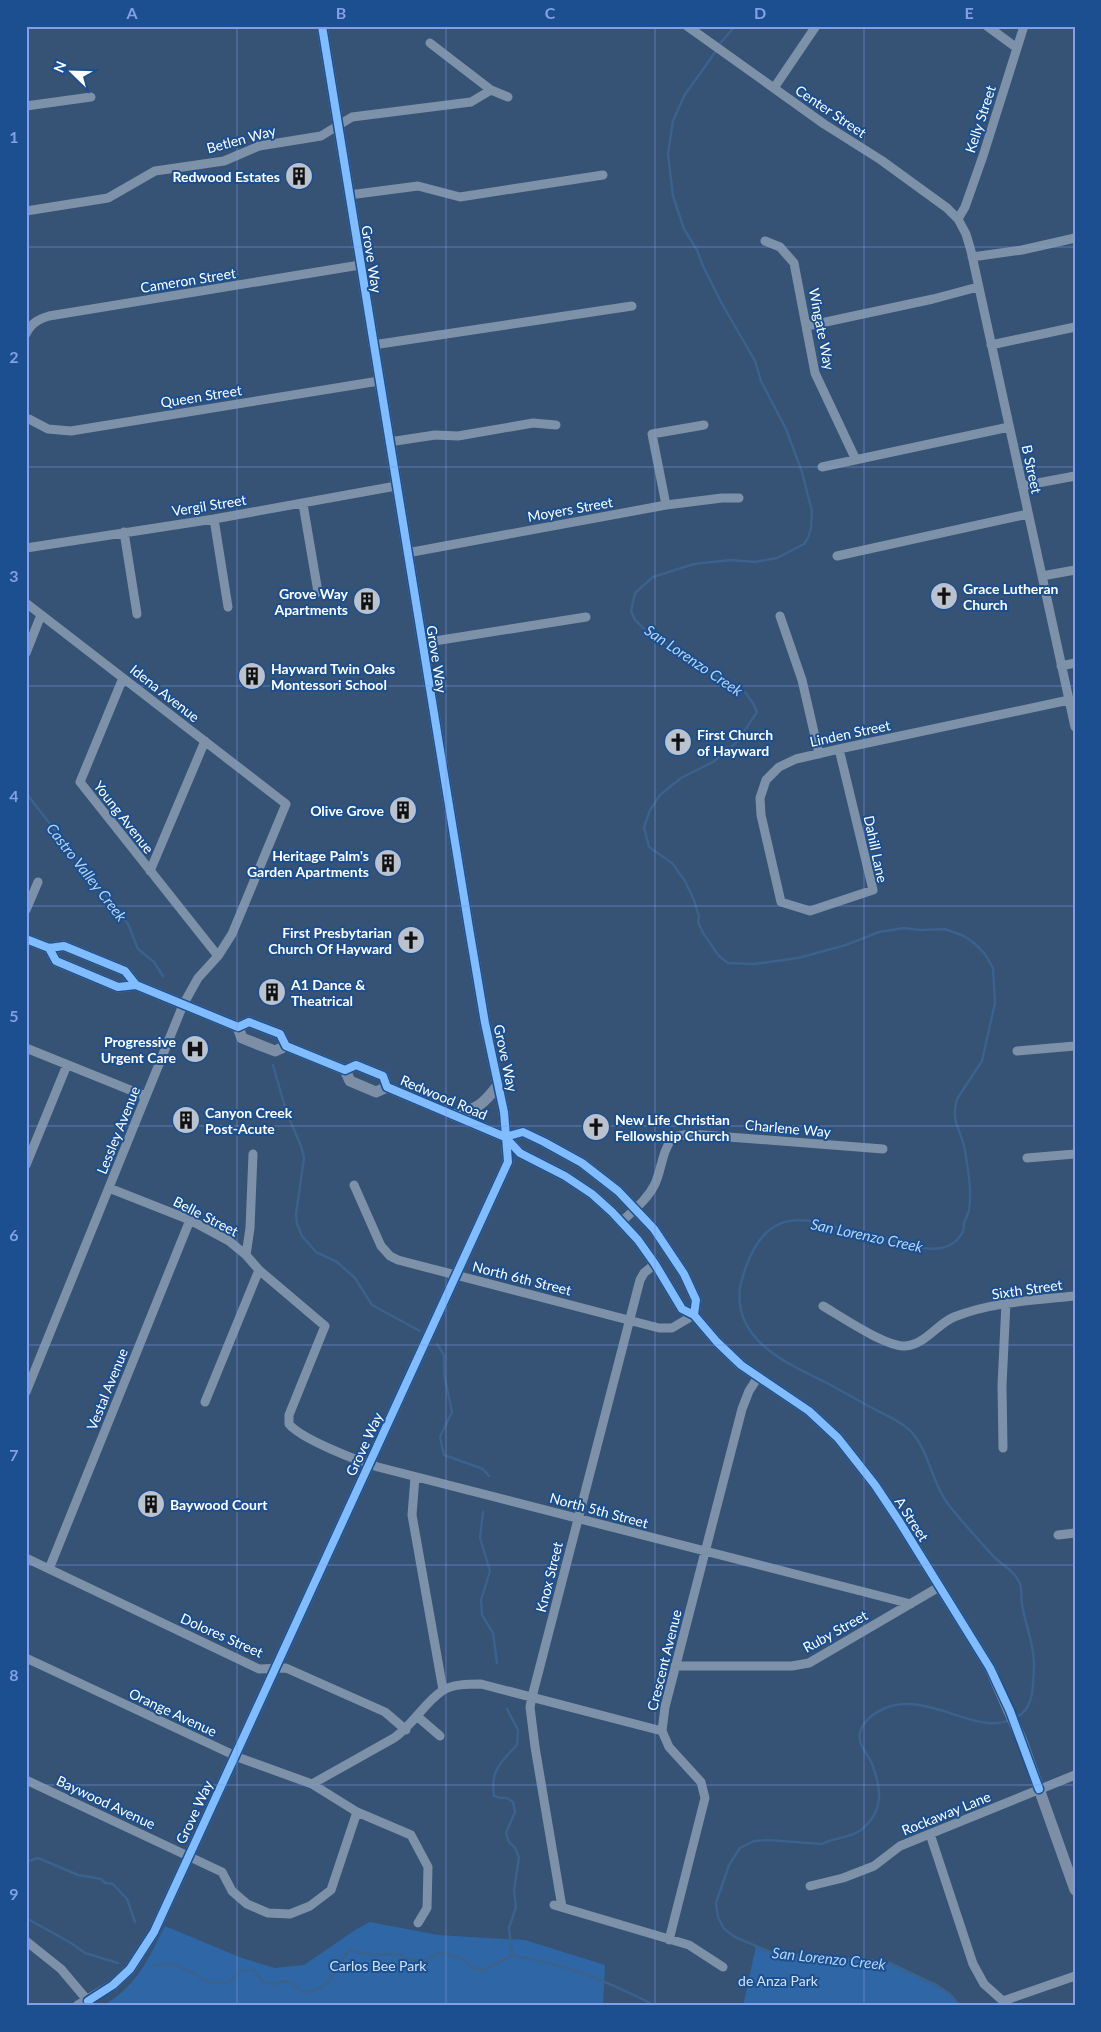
<svg xmlns="http://www.w3.org/2000/svg" width="1101" height="2032" font-family="Lato,sans-serif">
<style>
.green{fill:#2f66a5}
.lines{fill:none;stroke-linecap:round;stroke-linejoin:round}
.stream{stroke:#3b618d;stroke-width:2.5}
.minor{stroke:#7d92a8;stroke-width:9}
.major{stroke:#7d8ea7;stroke-width:11}
.cycleway-casing{stroke:#1b4f8f;stroke-width:11}
.cycleway{stroke:#80bcff;stroke-width:8}
.grid{fill:none;stroke:#839eea;stroke-width:1;stroke-opacity:0.55}
.labels{text-anchor:middle;dominant-baseline:central;stroke-width:4;stroke-linejoin:round;paint-order:stroke}
.street-label{font-size:14px;fill:#fff;stroke:#1b4f8f}
.poi-label{font-size:14px;font-weight:bold;fill:#fff;stroke:#1b4f8f;text-anchor:start}
.park-label{font-size:14px;fill:#cfe3fa;stroke:#1b4f8f}
.water-label{font-size:15px;font-style:italic;fill:#b5d3f5;stroke:#1b4f8f}
.neatline{fill:none;stroke:#839eea;stroke-width:2}
.grid-label{font-size:16px;text-anchor:middle;font-weight:bold;fill:#839eea}
</style>
<rect width="100%" height="100%" fill="#365274"/>
<path class="green" d="M 370,1922 L 438,1935 L 525,1940 L 605,1965 L 603,2006 L 103,2006 C 138,1984 147,1961 165,1926 L 242,1958 L 275,1968 L 304,1965 L 355,1930 Z
M 756,1946 L 775,1954 L 829,1956 L 847,1959 L 858,1958 L 890,1963 L 938,1986 L 950,1995 L 960,2006 L 743,2006 Z"/>
<g class="lines">
<path class="stream" d="M 718,46 L 735,26
M 716,51 L 684,96 L 673,121 L 668,154 L 673,196 L 684,229 L 697,250 L 703,266 L 721,302 L 755,361 L 761,381 L 786,429 L 802,472 L 808,496 L 812,511 L 811,528 L 808,538 L 804,544 L 777,558 L 755,562 L 731,560 L 694,564 L 653,577 L 635,593 L 631,611 L 635,620 L 647,632 L 662,640 L 680,655 L 745,692 L 753,703 L 757,712 L 737,742 L 713,762 L 681,778 L 660,795 L 650,810 L 644,827 L 649,847 L 672,863 L 685,881 L 694,900 L 699,917 L 698,922 L 703,933 L 719,956 L 728,963 L 754,964 L 798,958 L 846,945 L 879,932 L 904,928 L 920,930 L 945,929 L 964,936 L 974,943 L 985,954 L 993,968 L 995,1003 L 982,1061 L 957,1099 C 950,1123 962,1131 965,1151 C 968,1170 972,1190 969,1210 C 968,1215 965,1219 964,1223 C 963,1230 965,1227 962,1233 C 946,1263 901,1242 877,1236 C 863,1232 847,1231 833,1226 C 790,1213 764,1220 747,1264 C 744,1272 742,1279 740,1287 C 733,1340 786,1363 825,1382 C 842,1391 859,1401 876,1410 C 886,1415 897,1420 906,1427 C 928,1444 931,1482 948,1504 C 962,1522 978,1539 993,1556 C 1002,1565 1015,1571 1020,1584 C 1022,1590 1021,1598 1022,1604 C 1025,1624 1035,1646 1034,1666 C 1033,1684 1035,1711 1014,1718
M 26,793 L 128,924 L 138,949 L 154,962 L 163,976
M 273,1065 L 286,1111 L 301,1146 L 304,1158 L 296,1214 L 297,1224 L 302,1236 L 316,1252 L 337,1262 L 355,1278 L 372,1305 L 420,1331
M 437,1344 L 444,1355 L 444,1374 L 452,1412 L 440,1437 L 444,1455 L 483,1469 L 489,1476
M 483,1512 L 480,1538 L 490,1571 L 481,1600 L 482,1615 L 493,1633 L 497,1663
M 507,1709 L 518,1730 L 517,1745 C 501,1762 490,1770 494,1796 L 501,1798 L 507,1798 L 513,1802 L 515,1812 L 506,1833 L 509,1842 L 515,1848 L 519,1857 L 514,1890 L 516,1907 L 509,1928 L 512,1956
M 26,1862 L 38,1858 L 78,1875 L 101,1879 L 105,1883 L 113,1884 L 127,1899 L 135,1922
M 26,1918 L 71,1943 L 85,1953 L 118,1963
M 512,1956 C 564,1963 609,1982 656,2006
M 154,1965 L 173,1964 L 199,1976 L 209,1983 L 229,1982 L 241,1971 L 253,1970 L 263,1982 L 273,1984 L 283,1981 L 293,1984 L 304,1992 C 336,1989 331,1968 350,1950 L 372,1955 L 396,1954 L 416,1961 L 426,1960 L 436,1954 L 444,1953 L 462,1959 L 474,1968 L 483,1970 L 512,1956
M 960,2006 L 950,1994 L 938,1986 L 890,1963 L 858,1958 L 847,1959 L 829,1956 L 775,1954 L 735,1937 L 724,1929 L 718,1917 L 716,1903 L 729,1865 L 740,1848 L 754,1841 L 768,1840 L 822,1844 C 834,1837 849,1839 861,1830 C 884,1811 882,1790 872,1764 C 869,1757 864,1751 861,1744 C 855,1728 870,1715 883,1709 C 925,1689 977,1736 1009,1720"/>
<path class="minor" d="M 687,26 L 824,124 L 881,160 L 947,208 L 958,219 L 966,234 L 971,251 L 1075,727
M 987,26 L 1017,48
M 430,43 L 491,90 L 508,97
M 774,88 L 816,26
M 26,106 L 91,97
M 349,195 L 418,186 L 460,197 L 603,175
M 26,211 L 108,198 L 155,171 L 224,161 L 259,146 L 321,136 L 352,117 L 471,102 L 491,90
M 958,219 L 965,207 L 983,156 L 1024,26
M 765,241 L 780,247 L 794,263 L 815,373 L 856,460
M 972,257 L 1022,250 L 1075,238
M 807,326 L 933,299 L 978,287
M 26,334 C 31,323 39,319 49,316 L 360,265
M 373,345 L 632,306
M 991,345 L 1075,327
M 29,419 L 48,429 L 71,431 L 379,381
M 389,442 L 435,435 L 458,436 L 533,423 L 556,425
M 822,467 L 1009,427
M 1022,486 L 1075,476
M 303,504 L 318,592
M 666,505 L 652,434 L 704,425
M 214,519 L 228,607
M 124,532 L 137,614
M 26,548 L 214,519 L 396,486
M 407,553 L 666,505 L 722,498 L 739,498
M 837,556 L 1028,514
M 1042,576 L 1075,570
M 26,603 L 286,804 L 232,934 L 218,956 L 198,978 L 183,1005 L 26,1392
M 780,616 L 802,680 L 819,754
M 422,643 L 586,617
M 26,653 L 41,615
M 1061,666 L 1075,663
M 123,678 L 80,782 L 218,956
M 839,749 L 873,890 L 810,911 L 781,902 L 761,815 L 760,798 L 766,780 L 779,767 L 796,759 L 839,749 L 1069,700
M 150,871 L 205,741
M 26,910 L 38,882
M 26,1048 L 145,1096
M 1017,1051 L 1075,1046
M 1027,1158 L 1075,1154
M 26,1165 L 67,1065
M 354,1185 L 381,1246 L 390,1256 L 398,1260 L 659,1328 L 672,1328 L 694,1315
M 109,1188 L 190,1220 L 229,1241 L 246,1255 L 259,1270 L 325,1326 L 289,1415 L 289,1424 C 301,1439 358,1461 378,1467 L 911,1604
M 621,1222 C 634,1210 647,1200 655,1184 C 662,1168 662,1151 673,1137 L 690,1134 L 883,1149
M 246,1255 L 250,1228 L 253,1154
M 823,1306 C 842,1317 884,1346 905,1346 C 925,1345 937,1324 954,1317 C 991,1302 1036,1300 1075,1296
M 205,1402 L 259,1270
M 1003,1448 L 1002,1385 L 1006,1303
M 415,1477 L 412,1515 L 443,1690
M 1058,1535 L 1075,1533
M 26,1558 L 259,1669 L 286,1668 L 385,1712 L 406,1730
M 49,1569 L 190,1220
M 26,1658 L 240,1758 L 312,1784 L 357,1812 L 411,1835 L 428,1867 L 427,1908 L 418,1923
M 675,1666 L 792,1666 L 809,1663 L 939,1587
M 418,1717 L 440,1736
M 26,1780 L 222,1872 L 232,1891 L 247,1904 L 268,1913 L 290,1914 L 310,1906 L 331,1890 L 357,1812
M 312,1784 L 394,1738 C 413,1725 424,1703 442,1691 C 452,1684 469,1684 481,1684 L 662,1731
M 930,1834 L 973,1964 L 984,1984 L 1003,2001 L 1005,2006
M 810,1886 L 843,1878 L 874,1866 L 900,1846 L 1075,1775
M 554,1905 L 689,1945 L 723,1967
M 562,1907 L 535,1747 L 530,1707 L 532,1697 L 640,1280 L 644,1273 L 655,1264
M 669,1940 L 705,1798 L 701,1782 L 669,1747 L 662,1731 L 665,1707 L 742,1409 L 749,1391 L 758,1377
M 26,1941 L 61,1969 L 88,2001
M 1003,2001 L 1075,1976"/>
<path class="major" d="M 26,939 L 49,948 L 64,946 L 125,971 L 136,985
M 49,948 L 56,961 L 118,987 L 136,985 L 238,1027 L 249,1022 L 280,1034 L 286,1046 L 345,1070 L 356,1065 L 383,1076 L 387,1087 L 505,1137 L 520,1153 L 565,1176 L 592,1194 L 612,1212 L 638,1240 L 655,1264 L 682,1309 L 694,1315 L 717,1342 L 741,1365 L 809,1411 L 838,1438 L 875,1485 L 899,1521 L 990,1668 L 1022,1741 L 1075,1890
M 238,1027 L 242,1038 L 275,1051 L 286,1046
M 345,1070 L 350,1081 L 376,1092 L 387,1087
M 453,1115 C 476,1110 484,1104 498,1085
M 505,1137 L 523,1132 L 544,1142 L 582,1163 L 618,1191 L 654,1229 L 684,1274 L 696,1300 L 694,1315
M 78,2006 L 113,1985 L 130,1969 L 154,1932 L 508,1162 L 504,1112 L 485,1023 L 469,928 L 322,26"/>
<g class="cycleway-casing">
<path id="cycleway" d="M 26,939 L 49,948 L 64,946 L 125,971 L 136,985
M 49,948 L 56,961 L 118,987 L 136,985 L 238,1027 L 249,1022 L 280,1034 L 286,1046 L 345,1070 L 356,1065 L 383,1076 L 387,1087 L 505,1137 L 520,1153 L 565,1176 L 592,1194 L 612,1212 L 638,1240 L 655,1264 L 682,1309 L 694,1315 L 717,1342 L 741,1365 L 809,1411 L 838,1438 L 875,1485 L 899,1521 L 990,1668 L 1010,1711 L 1039,1789
M 505,1137 L 523,1132 L 544,1142 L 582,1163 L 618,1191 L 654,1229 L 684,1274 L 696,1300 L 694,1315
M 88,2001 L 113,1985 L 130,1969 L 154,1932 L 508,1162 L 504,1112 L 485,1023 L 469,928 L 322,26"/>
</g>
<use href="#cycleway" class="cycleway"/>
</g>
<path class="grid" d="M 237,26 L 237,2006M 446,26 L 446,2006M 655,26 L 655,2006M 864,26 L 864,2006M 26,247 L 1075,247M 26,467 L 1075,467M 26,686 L 1075,686M 26,906 L 1075,906M 26,1126 L 1075,1126M 26,1345 L 1075,1345M 26,1565 L 1075,1565M 26,1785 L 1075,1785"/>
<defs>
<g id="building-disc" transform="scale(1.4375)"><circle r="9.5" fill="#b9c2ce" stroke="#1b4f8f"/><path d="M-4-6H4V6H1V3H-1V6H-4ZM-2.5-4.3h1.7v1.8h-1.7ZM.8-4.3h1.7v1.8H.8ZM-2.5-1h1.7V.8h-1.7ZM.8-1h1.7V.8H.8Z" fill="#111"/></g>
<g id="church-disc" transform="scale(1.4375)"><circle r="9.5" fill="#b9c2ce" stroke="#1b4f8f"/><path d="M-1.2-6h2.4v3.5h3.3v2.4h-3.3V6h-2.4V-.1h-3.3v-2.4h3.3Z" fill="#111"/></g>
<g id="hospital-disc" transform="scale(1.4375)"><circle r="9.5" fill="#b9c2ce" stroke="#1b4f8f"/><path d="M-5-5h3v3.5h4V-5h3V5h-3V1.5h-4V5h-3Z" fill="#111"/></g>
</defs>
<g fill-rule="evenodd">
<use href="#building-disc" x="299" y="176"/>
<use href="#church-disc" x="944" y="596"/>
<use href="#building-disc" x="367" y="601"/>
<use href="#building-disc" x="252" y="676"/>
<use href="#church-disc" x="678" y="742"/>
<use href="#building-disc" x="403" y="810"/>
<use href="#building-disc" x="388" y="863"/>
<use href="#church-disc" x="411" y="940"/>
<use href="#building-disc" x="272" y="992"/>
<use href="#hospital-disc" x="195" y="1049"/>
<use href="#building-disc" x="186" y="1120"/>
<use href="#church-disc" x="596" y="1127"/>
<use href="#building-disc" x="151" y="1504"/>
</g>
<g class="labels">
<g class="street-label">
<text transform="translate(831 111) rotate(34)">Center Street</text>
<text transform="translate(980 119) rotate(-72)">Kelly Street</text>
<text transform="translate(241 139) rotate(-15)">Betlen Way</text>
<text transform="translate(372 259) rotate(81)">Grove Way</text>
<text transform="translate(188 280) rotate(-9)">Cameron Street</text>
<text transform="translate(822 329) rotate(79)">Wingate Way</text>
<text transform="translate(201 396) rotate(-9)">Queen Street</text>
<text transform="translate(1032 469) rotate(78)">B Street</text>
<text transform="translate(209 505) rotate(-9)">Vergil Street</text>
<text transform="translate(570 509) rotate(-10)">Moyers Street</text>
<text transform="translate(437 659) rotate(81)">Grove Way</text>
<text transform="translate(165 693) rotate(38)">Idena Avenue</text>
<text transform="translate(850 733) rotate(-12)">Linden Street</text>
<text transform="translate(124 817) rotate(52)">Young Avenue</text>
<text transform="translate(876 849) rotate(78)">Dahill Lane</text>
<text transform="translate(506 1058) rotate(78)">Grove Way</text>
<text transform="translate(444 1097) rotate(23)">Redwood Road</text>
<text transform="translate(788 1128) rotate(5)">Charlene Way</text>
<text transform="translate(118 1130) rotate(-68)">Lessley Avenue</text>
<text transform="translate(206 1216) rotate(27)">Belle Street</text>
<text transform="translate(522 1278) rotate(14)">North 6th Street</text>
<text transform="translate(1027 1289) rotate(-8)">Sixth Street</text>
<text transform="translate(107 1389) rotate(-68)">Vestal Avenue</text>
<text transform="translate(364 1444) rotate(-65)">Grove Way</text>
<text transform="translate(599 1510) rotate(15)">North 5th Street</text>
<text transform="translate(912 1519) rotate(57)">A Street</text>
<text transform="translate(549 1577) rotate(-76)">Knox Street</text>
<text transform="translate(835 1631) rotate(-29)">Ruby Street</text>
<text transform="translate(222 1635) rotate(24)">Dolores Street</text>
<text transform="translate(664 1660) rotate(-76)">Crescent Avenue</text>
<text transform="translate(173 1712) rotate(25)">Orange Avenue</text>
<text transform="translate(106 1802) rotate(25)">Baywood Avenue</text>
<text transform="translate(194 1812) rotate(-65)">Grove Way</text>
<text transform="translate(946 1813) rotate(-22)">Rockaway Lane</text>
</g>
<g class="poi-label">
<text x="280" y="176" text-anchor="end">Redwood Estates</text>
<text x="963" y="588">Grace Lutheran<tspan x="963" dy="16">Church</tspan></text>
<text x="348" y="593" text-anchor="end">Grove Way<tspan x="348" dy="16">Apartments</tspan></text>
<text x="271" y="668">Hayward Twin Oaks<tspan x="271" dy="16">Montessori School</tspan></text>
<text x="697" y="734">First Church<tspan x="697" dy="16">of Hayward</tspan></text>
<text x="384" y="810" text-anchor="end">Olive Grove</text>
<text x="369" y="855" text-anchor="end">Heritage Palm's<tspan x="369" dy="16">Garden Apartments</tspan></text>
<text x="392" y="932" text-anchor="end">First Presbytarian<tspan x="392" dy="16">Church Of Hayward</tspan></text>
<text x="291" y="984">A1 Dance &amp;<tspan x="291" dy="16">Theatrical</tspan></text>
<text x="176" y="1041" text-anchor="end">Progressive<tspan x="176" dy="16">Urgent Care</tspan></text>
<text x="205" y="1112">Canyon Creek<tspan x="205" dy="16">Post-Acute</tspan></text>
<text x="615" y="1119">New Life Christian<tspan x="615" dy="16">Fellowship Church</tspan></text>
<text x="170" y="1504">Baywood Court</text>
</g>
<g class="park-label">
<text x="378" y="1965">Carlos Bee Park</text>
<text x="778" y="1980">de Anza Park</text>
</g>
<g class="water-label">
<text transform="translate(694 660) rotate(34)">San Lorenzo Creek</text>
<text transform="translate(87 872) rotate(52)">Castro Valley Creek</text>
<text transform="translate(867 1235) rotate(12)">San Lorenzo Creek</text>
<text transform="translate(829 1958) rotate(6)">San Lorenzo Creek</text>
</g>
</g>
<rect width="1101" height="2032" fill="none" stroke="#1b4f8f" stroke-width="55"/>
<g transform="translate(72 72) rotate(293)" stroke="#1b4f8f" stroke-width="4" paint-order="stroke">
<path d="M0-4L9 19L0 12L-9 19Z" fill="#ffffff"/>
<text y="-8" font-size="14" font-weight="bold" text-anchor="middle" fill="#ffffff">N</text>
</g>
<rect x="28" y="28" width="1046" height="1976" class="neatline"/>
<g class="grid-label">
<text x="132" y="19">A</text>
<text x="341" y="19">B</text>
<text x="550" y="19">C</text>
<text x="760" y="19">D</text>
<text x="969" y="19">E</text>
<text x="14" y="143">1</text>
<text x="14" y="363">2</text>
<text x="14" y="582">3</text>
<text x="14" y="802">4</text>
<text x="14" y="1022">5</text>
<text x="14" y="1241">6</text>
<text x="14" y="1461">7</text>
<text x="14" y="1681">8</text>
<text x="14" y="1900">9</text>
</g>
</svg>
